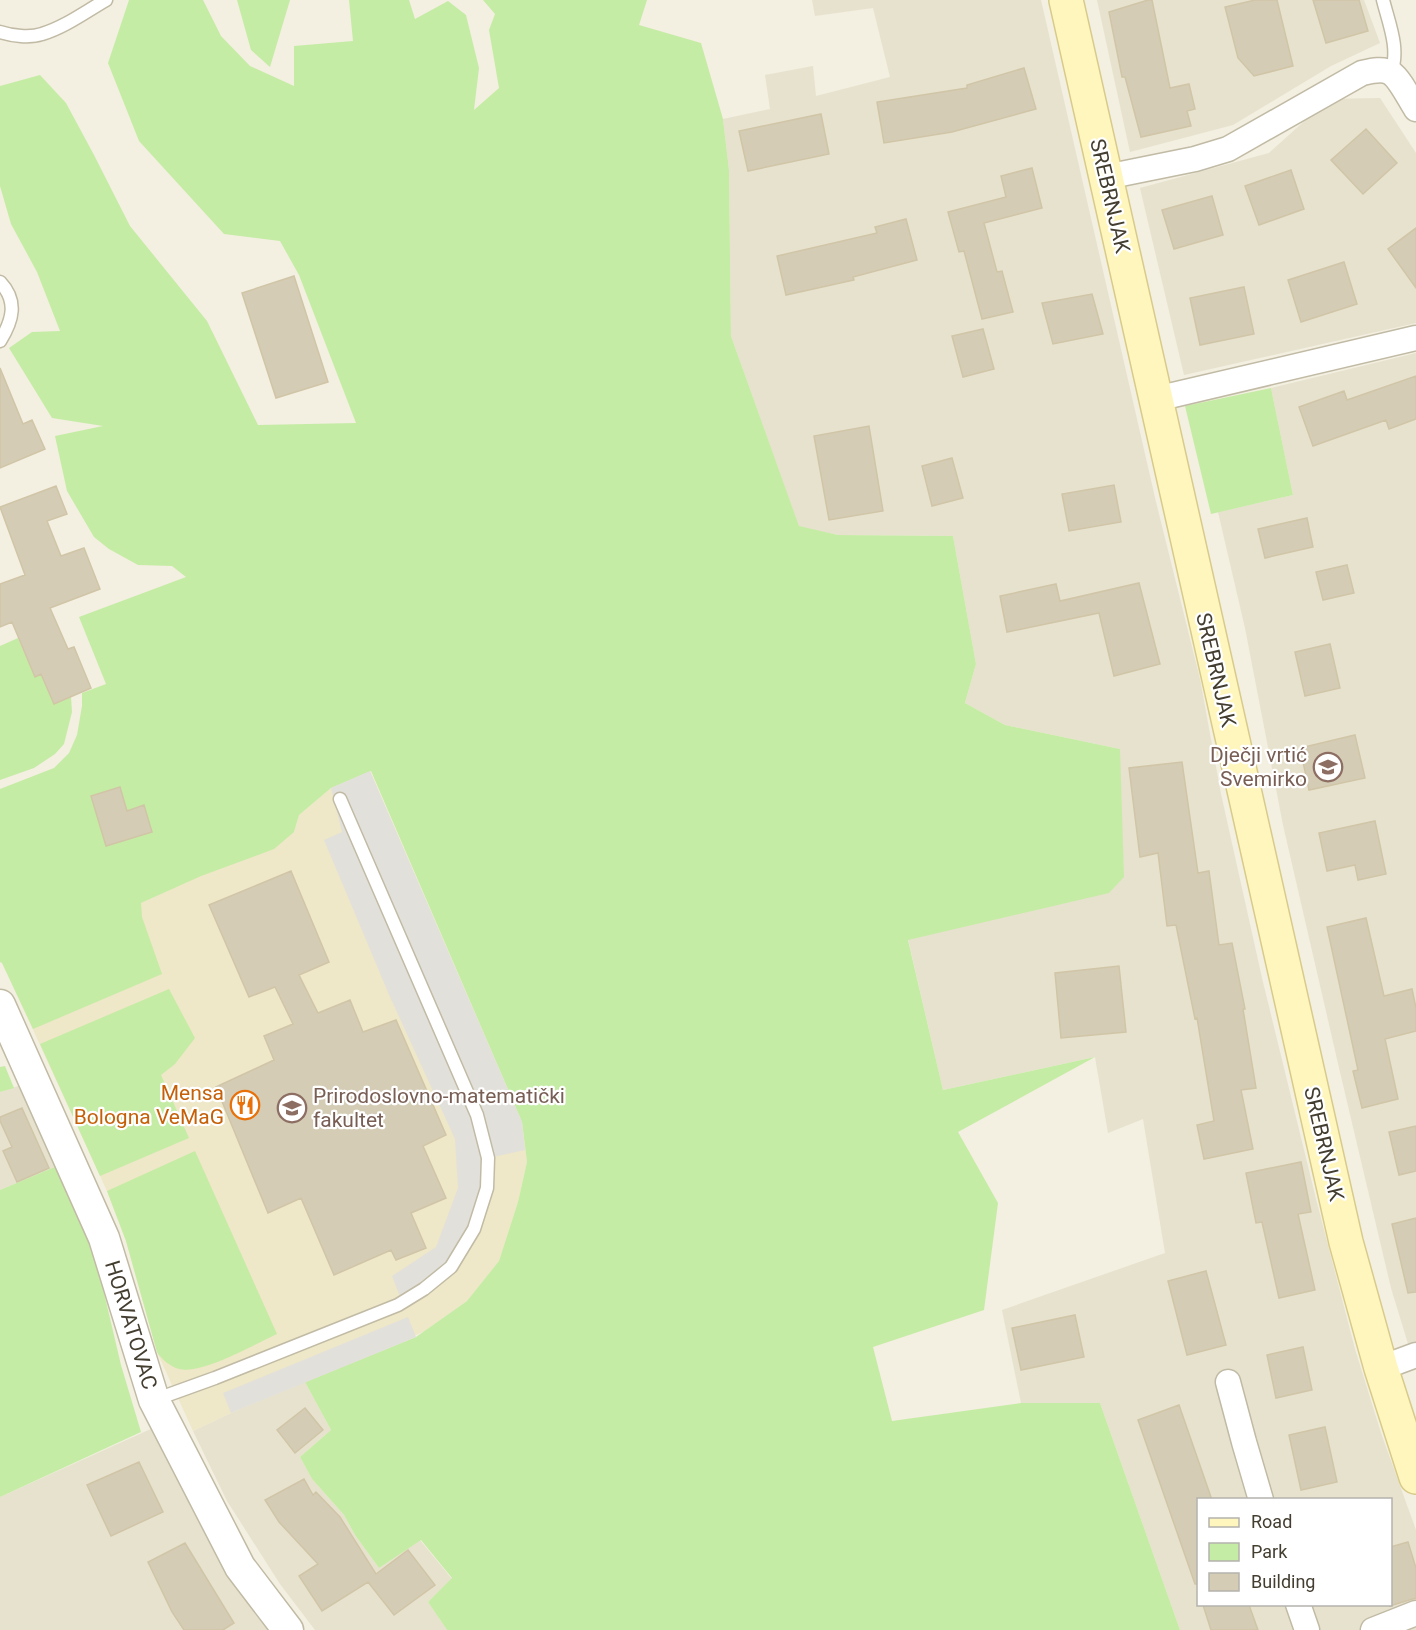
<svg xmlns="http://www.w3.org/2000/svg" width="1416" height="1630" font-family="Roboto,sans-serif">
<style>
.residential{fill:#e7e2ce;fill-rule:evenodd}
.education{fill:#eee7c8}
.green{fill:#c5eca4}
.parking{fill:#e2e0da}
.building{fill:#d4ccb5;stroke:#d1c5a7;stroke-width:1.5}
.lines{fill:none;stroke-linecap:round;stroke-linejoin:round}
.service-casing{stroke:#c1bba5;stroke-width:15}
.minor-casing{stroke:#c1bba5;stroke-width:27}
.tertiary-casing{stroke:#c1bba5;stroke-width:33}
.secondary-casing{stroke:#d8cb8a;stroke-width:36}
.service{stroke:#fff;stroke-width:12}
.minor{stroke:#fff;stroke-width:24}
.tertiary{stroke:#fff;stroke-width:30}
.secondary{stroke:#fff6be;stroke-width:33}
.labels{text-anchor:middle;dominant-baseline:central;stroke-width:4.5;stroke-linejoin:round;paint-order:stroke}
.street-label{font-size:21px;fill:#443e31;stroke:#fff}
.education-label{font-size:21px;fill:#785e54;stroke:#fff;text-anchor:end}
.food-label{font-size:21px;fill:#c56008;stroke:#fff;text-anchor:end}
</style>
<rect width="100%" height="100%" fill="#f3efe1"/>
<path class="residential" d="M 812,0 L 1041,0 L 1156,502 L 1200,679 L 1221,794 L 1262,978 L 1316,1199 L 1355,1349 L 1381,1433 L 1416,1530 L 1416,1630 L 1180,1630 L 1100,1403 L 1021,1403 L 1002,1310 L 1165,1253 L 1143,1119 L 1108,1133 L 1095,1057 L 943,1090 L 908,939 L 1109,892 L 1120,749 L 1005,725 L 965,703 L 976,664 L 953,536 L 838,535 L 799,527 L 731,336 L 729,170 L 723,119 L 770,109 L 765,75 L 813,66 L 816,96 L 890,77 L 873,8 L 815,16 ZM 1198,1500 L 1390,1500 L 1390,1604 L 1198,1604 Z
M 1097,0 L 1364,0 L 1380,43 L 1331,66 L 1233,125 L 1130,152 Z
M 1380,98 L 1416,153 L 1416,323 L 1184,375 L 1140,188 L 1269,153 L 1329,99 Z
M 1416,353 L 1416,1370 L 1391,1288 L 1340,1072 L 1283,825 L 1245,628 L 1218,512 L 1293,495 L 1271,388 Z
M 21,1085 L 57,1166 L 0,1190 L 0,1092 Z
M 305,1382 L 331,1430 L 300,1457 L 312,1479 L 344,1515 L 355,1535 L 379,1568 L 420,1540 L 452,1579 L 428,1602 L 447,1630 L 315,1630 L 280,1584 L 227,1501 L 193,1431 L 231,1413 Z
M 153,1428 L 270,1630 L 0,1630 L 0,1497 Z"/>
<path class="education" d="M 370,771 L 522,1122 L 527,1162 L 518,1202 L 499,1261 L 467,1301 L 423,1332 L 231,1413 L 193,1431 L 157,1352 L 126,1241 L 107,1191 L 2,962 L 141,917 L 141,903 L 294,832 L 299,815 L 331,788 Z"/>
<path class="green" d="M 129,0 L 203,0 L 221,36 L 250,66 L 294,86 L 294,46 L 353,41 L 349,0 L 409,0 L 415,19 L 448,1 L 466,15 L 479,68 L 474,110 L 499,88 L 489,30 L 495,14 L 483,0 L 647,0 L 639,25 L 701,43 L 723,119 L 729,170 L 731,336 L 799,526 L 838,535 L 953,536 L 976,664 L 965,703 L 1005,725 L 1120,749 L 1124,877 L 1109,893 L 908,940 L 943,1090 L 1095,1057 L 958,1132 L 998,1203 L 984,1310 L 873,1347 L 892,1421 L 1021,1403 L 1100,1403 L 1180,1630 L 447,1630 L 428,1602 L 452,1578 L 421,1540 L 379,1568 L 355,1535 L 344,1515 L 312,1479 L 300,1457 L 331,1430 L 305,1382 L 416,1337 L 467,1301 L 499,1261 L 518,1202 L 527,1162 L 522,1122 L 371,771 L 331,788 L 299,815 L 294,832 L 274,849 L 201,876 L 141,903 L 142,917 L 162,974 L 33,1029 L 2,963 L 0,962 L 0,789 L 54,768 L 69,753 L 77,735 L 82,706 L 82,693 L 106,684 L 79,617 L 186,577 L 172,566 L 138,565 L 109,549 L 94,537 L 67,491 L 55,436 L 103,426 L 52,418 L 9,348 L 32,332 L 60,331 L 37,272 L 11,224 L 0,186 L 0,86 L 40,75 L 66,103 L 94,155 L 130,226 L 207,321 L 258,425 L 356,423 L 299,275 L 280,241 L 224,234 L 139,141 L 108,63 Z
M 237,0 L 290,0 L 270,67 L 251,50 Z
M 1271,388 L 1293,495 L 1211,514 L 1185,406 Z
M 18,638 L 35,677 L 41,674 L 54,704 L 71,697 L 72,712 L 64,744 L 55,754 L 34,768 L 0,780 L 0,646 Z
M 169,989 L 195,1038 L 175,1064 L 161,1075 L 189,1138 L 100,1176 L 40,1044 Z
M 5,1066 L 14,1088 L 0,1092 L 0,1067 Z
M 195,1151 L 277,1334 C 255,1344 202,1375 179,1369 C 171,1367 161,1359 157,1352 L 126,1241 L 107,1191 Z
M 57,1166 L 97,1263 L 121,1365 L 141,1432 L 0,1497 L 0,1190 Z"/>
<path class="parking" d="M 370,771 L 522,1122 L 525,1150 L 488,1158 L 487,1188 L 451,1267 L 402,1302 L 392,1276 L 436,1247 L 458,1188 L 455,1139 L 390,997 L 324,840 L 342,832 L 331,788 Z
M 408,1317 L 416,1337 L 231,1413 L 223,1393 Z"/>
<path class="building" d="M 1148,0 L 1152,0 L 1170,88 L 1189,84 L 1195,109 L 1187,111 L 1191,126 L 1141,137 L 1125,77 L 1122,77 L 1109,12 Z
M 1255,0 L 1277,0 L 1293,66 L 1254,76 L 1238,58 L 1225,7 Z
M 1313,0 L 1359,0 L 1368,31 L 1326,43 Z
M 1024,68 L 1036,109 L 952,132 L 884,143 L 877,102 L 967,88 L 967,85 Z
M 821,114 L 829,154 L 748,171 L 739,131 Z
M 1366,129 L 1397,163 L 1363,194 L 1331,160 Z
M 1032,168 L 1042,208 L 984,223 L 997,272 L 1002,271 L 1013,312 L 982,319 L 964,251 L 959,252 L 948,212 L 1006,197 L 1001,176 Z
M 1291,170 L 1304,209 L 1259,225 L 1245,186 Z
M 1212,196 L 1223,235 L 1174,249 L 1162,210 Z
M 906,219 L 917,260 L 853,277 L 854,280 L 786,295 L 777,256 L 877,233 L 875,227 Z
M 1416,228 L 1416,288 L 1388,249 Z
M 1344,262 L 1357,304 L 1301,322 L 1288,280 Z
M 294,276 L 328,382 L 276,398 L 242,293 Z
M 1244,287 L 1254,334 L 1200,345 L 1190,298 Z
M 1092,294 L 1103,334 L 1053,344 L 1042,303 Z
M 983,329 L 994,369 L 963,377 L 952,336 Z
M 0,368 L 23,424 L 32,420 L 45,449 L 0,468 Z
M 1416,376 L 1416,419 L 1389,429 L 1386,420 L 1313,446 L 1299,407 L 1344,391 L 1347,400 Z
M 869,426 L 883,511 L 829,520 L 814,436 Z
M 952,458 L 963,498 L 932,506 L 922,466 Z
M 1114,485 L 1121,522 L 1069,531 L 1062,494 Z
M 56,486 L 67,514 L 47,521 L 61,556 L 84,548 L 100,589 L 50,608 L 68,649 L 74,647 L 91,688 L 54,704 L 41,674 L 35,677 L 12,622 L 0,627 L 0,584 L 25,575 L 0,507 Z
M 1307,518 L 1313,547 L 1265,558 L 1258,529 Z
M 1347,565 L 1354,593 L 1323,600 L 1316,572 Z
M 1139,583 L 1160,664 L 1114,676 L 1099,613 L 1007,632 L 1000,596 L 1056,584 L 1060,601 Z
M 1330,644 L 1340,688 L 1305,696 L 1295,652 Z
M 1355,735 L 1365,778 L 1309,790 L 1300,748 Z
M 1182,762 L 1198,873 L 1209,871 L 1219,945 L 1232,943 L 1245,1009 L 1243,1009 L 1256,1088 L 1241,1090 L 1253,1149 L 1204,1159 L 1197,1125 L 1214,1121 L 1197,1018 L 1195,1019 L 1176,925 L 1167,926 L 1158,853 L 1140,857 L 1129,768 Z
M 120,787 L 127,811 L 144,805 L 152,832 L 106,846 L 91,796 Z
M 1375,821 L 1386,874 L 1358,880 L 1355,865 L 1327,871 L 1319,833 Z
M 291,871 L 329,962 L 299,975 L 318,1013 L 350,1000 L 363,1032 L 396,1020 L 446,1135 L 423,1146 L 446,1198 L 411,1213 L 426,1248 L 396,1260 L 391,1250 L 334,1275 L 301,1198 L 268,1213 L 216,1087 L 274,1060 L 264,1036 L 293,1024 L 275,987 L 249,997 L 209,905 Z
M 1366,918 L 1384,996 L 1412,989 L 1416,1008 L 1416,1031 L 1385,1039 L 1398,1099 L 1362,1108 L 1353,1071 L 1358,1070 L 1327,927 Z
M 1119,966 L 1126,1032 L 1061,1038 L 1055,973 Z
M 22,1108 L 49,1168 L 17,1182 L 3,1151 L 12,1147 L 0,1121 L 0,1117 Z
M 1416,1126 L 1416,1171 L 1399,1175 L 1389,1132 Z
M 1301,1162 L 1311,1212 L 1298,1214 L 1315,1290 L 1279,1298 L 1262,1222 L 1256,1223 L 1246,1173 Z
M 1416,1218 L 1416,1292 L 1408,1293 L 1392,1224 Z
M 1206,1271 L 1226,1345 L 1187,1355 L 1168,1281 Z
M 1075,1315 L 1084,1357 L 1021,1370 L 1012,1328 Z
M 1303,1347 L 1312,1390 L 1276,1398 L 1267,1355 Z
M 1179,1405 L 1212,1500 L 1198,1500 L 1198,1584 L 1195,1584 L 1138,1420 Z
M 305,1408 L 323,1430 L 295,1453 L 277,1430 Z
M 1325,1427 L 1337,1482 L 1301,1490 L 1289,1435 Z
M 139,1462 L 163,1512 L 111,1536 L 87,1485 Z
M 304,1479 L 313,1495 L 316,1492 L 340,1517 L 376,1574 L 408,1550 L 435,1585 L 394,1615 L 368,1582 L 322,1611 L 299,1576 L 318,1564 L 279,1522 L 265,1500 Z
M 1408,1542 L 1416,1568 L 1416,1598 L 1390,1606 L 1390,1547 Z
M 185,1543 L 234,1623 L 223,1630 L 184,1630 L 172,1612 L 148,1562 Z
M 1203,1605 L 1249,1605 L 1258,1630 L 1211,1630 Z"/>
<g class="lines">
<g class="service-casing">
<path id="service" d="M 1383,0 C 1389,24 1400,49 1391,73
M 0,32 C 12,36 30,38 42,34 C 65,27 85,12 106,0
M 0,282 C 18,301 13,320 0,341
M 154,1400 L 215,1378 L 398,1305 L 424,1289 L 451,1267 L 474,1229 L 487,1188 L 488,1158 L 477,1115 L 340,799"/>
</g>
<g class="minor-casing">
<path id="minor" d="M 1106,177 L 1195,159 L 1228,149 L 1362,73 C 1371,71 1383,68 1391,73 C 1400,79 1410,100 1416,109
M 1156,399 L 1416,338
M 1381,1368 L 1416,1355
M 1228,1382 L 1244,1442 L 1261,1500
M 1298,1604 L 1307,1630
M 1373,1630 L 1416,1613"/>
</g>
<g class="tertiary-casing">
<path id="tertiary" d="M 0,1005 L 104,1238 L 154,1400 L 240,1567 L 288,1630"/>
</g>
<g class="secondary-casing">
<path id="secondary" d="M 1066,0 L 1346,1242 L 1381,1368 L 1416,1477"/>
</g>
<use href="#service" class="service"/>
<use href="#minor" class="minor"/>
<use href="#tertiary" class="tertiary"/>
<use href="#secondary" class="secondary"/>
</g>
<defs>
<g id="school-ring" transform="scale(1.5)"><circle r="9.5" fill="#fff" stroke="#8d6e63" stroke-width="1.5"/><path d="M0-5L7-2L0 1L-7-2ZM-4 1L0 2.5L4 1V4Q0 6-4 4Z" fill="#8d6e63"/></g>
<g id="restaurant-ring" transform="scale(1.5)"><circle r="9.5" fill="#fff" stroke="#e8710a" stroke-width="1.5"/><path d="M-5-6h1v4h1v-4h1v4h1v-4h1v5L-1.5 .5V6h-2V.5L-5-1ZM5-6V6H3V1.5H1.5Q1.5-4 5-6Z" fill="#e8710a"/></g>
<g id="university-ring" transform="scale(1.5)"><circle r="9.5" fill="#fff" stroke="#8d6e63" stroke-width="1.5"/><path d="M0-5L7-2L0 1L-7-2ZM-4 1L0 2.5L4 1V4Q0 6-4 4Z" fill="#8d6e63"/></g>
</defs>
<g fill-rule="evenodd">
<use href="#school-ring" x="1328" y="767"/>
<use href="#restaurant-ring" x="245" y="1105"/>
<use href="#university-ring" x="292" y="1108"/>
</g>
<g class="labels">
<g class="street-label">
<text transform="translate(1110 196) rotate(77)">SREBRNJAK</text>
<text transform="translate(1216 670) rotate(77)">SREBRNJAK</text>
<text transform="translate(1324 1144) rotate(77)">SREBRNJAK</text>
<text transform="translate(131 1325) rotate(73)">HORVATOVAC</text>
</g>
<g class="education-label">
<text x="1307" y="755">Dječji vrtić<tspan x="1307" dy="24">Svemirko</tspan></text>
<text x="313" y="1096" text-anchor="start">Prirodoslovno-matematički<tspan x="313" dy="24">fakultet</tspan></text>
</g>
<g class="food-label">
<text x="224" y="1093">Mensa<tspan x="224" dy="24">Bologna VeMaG</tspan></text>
</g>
</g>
<rect x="1197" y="1498" width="195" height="108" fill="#ffffff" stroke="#b4b2ad" stroke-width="1.5"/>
<rect x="1209" y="1518" width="30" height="9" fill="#fff6be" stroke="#b4b2ad" stroke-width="1.5"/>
<text x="1251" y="1528" font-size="18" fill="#443e31">Road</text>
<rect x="1209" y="1543" width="30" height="18" fill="#c5eca4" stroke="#b4b2ad" stroke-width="1.5"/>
<text x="1251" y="1558" font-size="18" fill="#443e31">Park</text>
<rect x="1209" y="1573" width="30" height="18" fill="#d4ccb5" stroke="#b4b2ad" stroke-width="1.5"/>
<text x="1251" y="1588" font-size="18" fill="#443e31">Building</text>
</svg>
